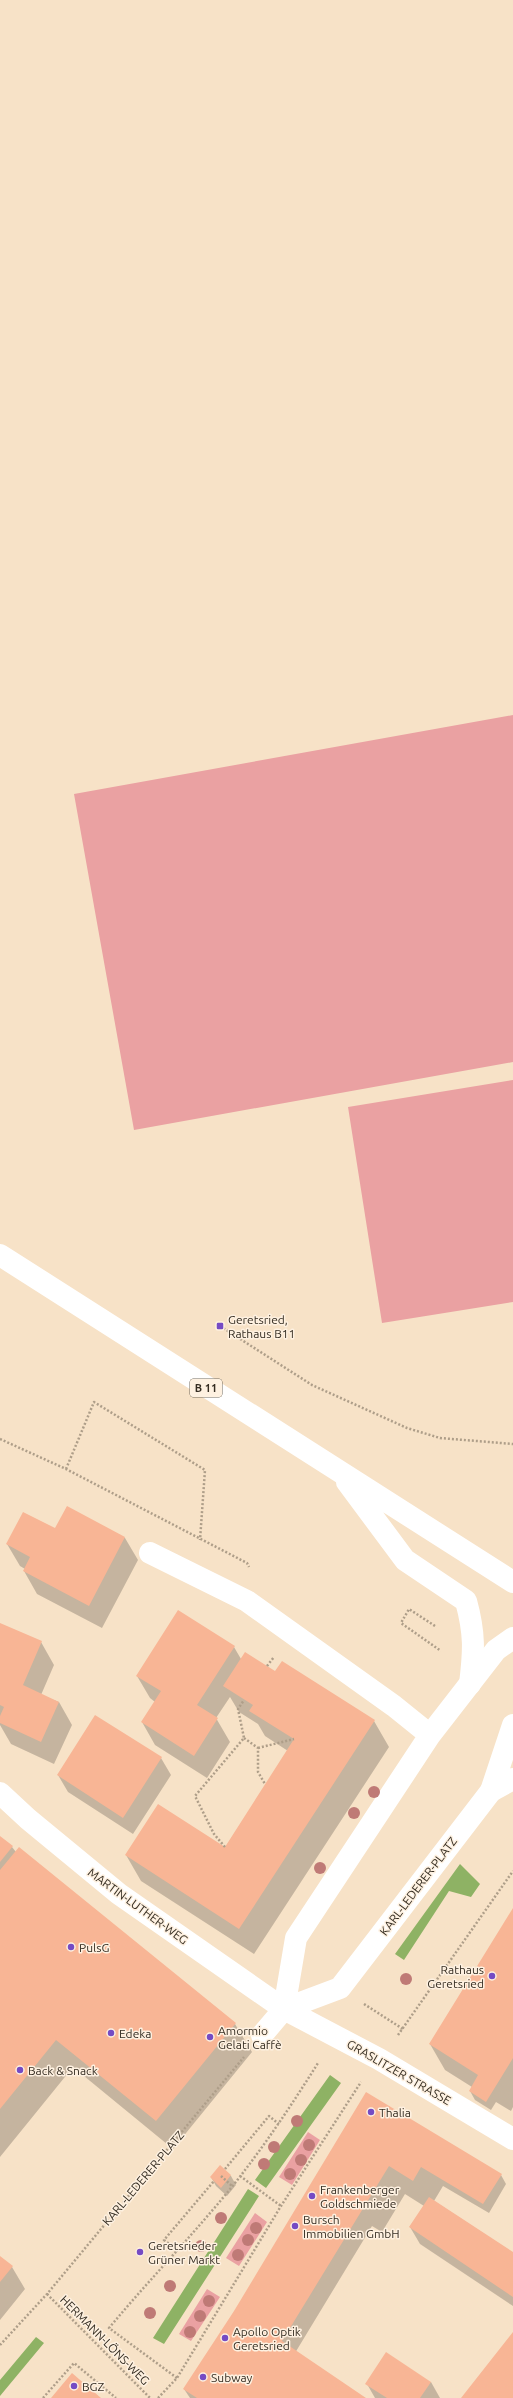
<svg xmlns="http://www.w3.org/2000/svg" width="513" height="2398" font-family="Ubuntu,sans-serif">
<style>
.green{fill:#eaa1a2}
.water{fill:#8eb264}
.shadow{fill:#0003}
.building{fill:#f8b595}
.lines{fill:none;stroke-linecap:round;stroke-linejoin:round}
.path{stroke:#ae9e89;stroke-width:2.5;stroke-dasharray:2 2;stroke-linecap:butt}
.minor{stroke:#fff;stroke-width:22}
.major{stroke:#fff;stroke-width:22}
.tree{fill:#bf7a76}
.poi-dot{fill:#754bc4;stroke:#fef1e1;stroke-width:1.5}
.labels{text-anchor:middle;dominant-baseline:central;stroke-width:3;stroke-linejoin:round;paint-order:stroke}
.shield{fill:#fef1e1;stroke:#71685b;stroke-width:1}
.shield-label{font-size:11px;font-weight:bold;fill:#352d22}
.poi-label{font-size:12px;fill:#352d22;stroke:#fef1e1;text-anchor:start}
.street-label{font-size:12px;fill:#352d22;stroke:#fef1e1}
</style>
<rect width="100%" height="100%" fill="#f7e2c7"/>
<path class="green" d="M 513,715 L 513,1062 L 134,1130 L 74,794 Z
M 513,1080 L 513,1302 L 382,1323 L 348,1107 Z
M 308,2132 L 320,2140 L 292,2185 L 279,2177 Z
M 255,2213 L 267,2222 L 239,2266 L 226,2258 Z
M 207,2289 L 220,2297 L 191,2341 L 179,2334 Z"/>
<path class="water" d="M 460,1864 L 480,1884 L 471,1897 L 449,1891 L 404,1960 L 395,1954 Z
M 330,2075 L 341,2083 L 266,2188 L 255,2180 Z
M 248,2189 L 259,2196 L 164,2344 L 153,2338 Z
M 36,2337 L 44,2343 L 0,2396 L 0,2380 Z"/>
<path class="shadow" d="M 67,1507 L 125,1538 L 138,1560 L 102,1628 L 37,1594 L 24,1571 L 25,1569 L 20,1566 L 7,1544 L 56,1529 Z
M 0,1624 L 41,1642 L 54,1665 L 41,1695 L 59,1702 L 72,1725 L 54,1764 L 11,1744 L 0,1725 Z
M 234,1647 L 241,1659 L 275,1672 L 374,1721 L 389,1747 L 254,1954 L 141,1881 L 126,1855 L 225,1848 L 288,1751 L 265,1736 L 258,1724 L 239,1712 L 230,1697 L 216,1718 L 230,1742 L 207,1778 L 155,1745 L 142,1722 L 155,1702 L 150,1698 L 137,1676 Z
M 161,1758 L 171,1775 L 133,1834 L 68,1792 L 58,1775 Z
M 0,1837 L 12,1847 L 16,1852 L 235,2024 L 252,2052 L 173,2149 L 73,2067 L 0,2157 Z
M 513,1910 L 513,2107 L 511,2111 L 496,2102 L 491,2110 L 475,2100 L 470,2091 L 472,2087 L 445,2070 L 430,2044 Z
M 366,2094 L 501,2175 L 506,2184 L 489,2213 L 443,2186 L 434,2201 L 513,2253 L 513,2306 L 420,2244 L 410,2227 L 424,2206 L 405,2194 L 382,2232 L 372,2226 L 295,2353 L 363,2398 L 190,2398 L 184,2389 L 235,2312 Z
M 220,2167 L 231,2176 L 236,2185 L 227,2196 L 216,2186 L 211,2177 Z
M 0,2257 L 12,2267 L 25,2289 L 0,2320 Z
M 431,2382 L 440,2398 L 375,2398 L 367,2384 Z"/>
<path class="building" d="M 67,1506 L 125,1537 L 89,1606 L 23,1571 L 30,1557 L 6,1544 L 23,1512 L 55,1528 Z
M 178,1610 L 235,1646 L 197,1705 L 218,1718 L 194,1756 L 141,1722 L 161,1691 L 136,1676 Z
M 0,1623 L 42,1641 L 23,1685 L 59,1702 L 41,1742 L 0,1723 L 0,1716 L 4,1707 L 0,1705 Z
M 245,1652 L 275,1671 L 282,1661 L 375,1720 L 239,1929 L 125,1855 L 158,1804 L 225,1847 L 294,1739 L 249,1711 L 253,1705 L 223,1686 Z
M 95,1715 L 162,1757 L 123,1818 L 57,1775 Z
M 0,1836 L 13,1846 L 0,1862 Z
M 19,1847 L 236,2023 L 156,2121 L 56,2040 L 0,2109 L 0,1870 Z
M 513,1908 L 513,2058 L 486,2102 L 469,2091 L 478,2075 L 429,2044 Z
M 366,2092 L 502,2174 L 483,2204 L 421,2167 L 413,2181 L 389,2166 L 282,2341 L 366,2398 L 197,2398 L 183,2389 L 234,2311 Z
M 220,2165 L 231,2175 L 221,2188 L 210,2177 Z
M 429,2197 L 513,2252 L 513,2297 L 409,2227 Z
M 0,2256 L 13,2266 L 0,2282 Z
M 513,2332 L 513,2398 L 461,2398 Z
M 386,2352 L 431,2382 L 420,2398 L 387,2398 L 365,2384 Z
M 72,2373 L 101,2398 L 51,2398 Z"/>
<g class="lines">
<path class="path" d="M 220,1326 L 312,1385 L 407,1428 L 440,1438 L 513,1444
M 0,1439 L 66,1469 L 247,1563 L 249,1567
M 66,1469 L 94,1402 L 205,1470 L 200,1540
M 435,1626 L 409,1609 L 401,1623 L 441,1651
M 267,1666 L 274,1657
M 244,1738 L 258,1748 L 258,1772 L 265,1784
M 258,1748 L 294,1739
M 225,1847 L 214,1834 L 195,1796 L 244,1738 L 238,1709 L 244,1700
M 364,2004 L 403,2029
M 398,2035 L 513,1871
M 225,2169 L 269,2116 L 279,2124
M 221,2176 L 232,2186
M 240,2176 L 281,2206
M 178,2251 L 164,2240 L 214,2181
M 47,2294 L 150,2398
M 0,2345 L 47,2294 L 244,2057
M 177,2378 L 109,2328 C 149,2280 192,2236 231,2188 C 263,2148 291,2106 318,2063
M 43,2398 L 74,2363 L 116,2398
M 158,2398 L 177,2378 L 281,2206 L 361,2082"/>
<path class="minor" d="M 150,1553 L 247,1601 L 394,1706 L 430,1735
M 0,1793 L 28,1819 L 119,1894 L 284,2009 L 379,2059 L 513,2139
M 284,2009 L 340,1988 L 491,1791 L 513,1725
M 262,2035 L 284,2009 L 296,1938 L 430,1735 L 496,1650 L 513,1638"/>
<path class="major" d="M 0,1255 L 513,1582
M 347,1482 L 405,1560 L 466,1601 C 475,1634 474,1651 470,1684
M 491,1791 L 513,1779"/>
</g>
<g class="tree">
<circle cx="374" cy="1792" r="6"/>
<circle cx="354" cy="1813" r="6"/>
<circle cx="320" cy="1868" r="6"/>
<circle cx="406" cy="1979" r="6"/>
<circle cx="297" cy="2121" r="6"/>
<circle cx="309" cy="2145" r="6"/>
<circle cx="274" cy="2147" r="6"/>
<circle cx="301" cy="2160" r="6"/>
<circle cx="264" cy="2164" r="6"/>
<circle cx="290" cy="2174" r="6"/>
<circle cx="221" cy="2218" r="6"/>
<circle cx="256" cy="2228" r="6"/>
<circle cx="248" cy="2240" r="6"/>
<circle cx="201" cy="2246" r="6"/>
<circle cx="238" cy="2255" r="6"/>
<circle cx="170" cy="2286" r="6"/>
<circle cx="209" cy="2301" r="6"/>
<circle cx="150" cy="2313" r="6"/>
<circle cx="200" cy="2316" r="6"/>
<circle cx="190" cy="2332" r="6"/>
</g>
<g class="poi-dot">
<rect x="216" y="1322" width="8" height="8" rx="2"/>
<circle cx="71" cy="1947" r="4"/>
<circle cx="492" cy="1976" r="4"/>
<circle cx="111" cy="2033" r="4"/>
<circle cx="210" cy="2037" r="4"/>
<circle cx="20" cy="2070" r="4"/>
<circle cx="371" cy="2112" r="4"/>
<circle cx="312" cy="2196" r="4"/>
<circle cx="295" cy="2226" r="4"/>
<circle cx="140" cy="2252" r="4"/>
<circle cx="225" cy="2338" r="4"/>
<circle cx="203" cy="2377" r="4"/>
<circle cx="74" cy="2386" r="4"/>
</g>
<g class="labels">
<rect class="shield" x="190" y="1379" width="32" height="18" rx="3"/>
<g class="shield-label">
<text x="206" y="1388">B 11</text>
</g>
<g class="poi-label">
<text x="228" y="1319">Geretsried,<tspan x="228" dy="14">Rathaus B11</tspan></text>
<text x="79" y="1947">PulsG</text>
<text x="484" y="1969" text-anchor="end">Rathaus<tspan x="484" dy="14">Geretsried</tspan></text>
<text x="218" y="2030">Amormio<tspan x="218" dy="14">Gelati Caffè</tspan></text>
<text x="119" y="2033">Edeka</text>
<text x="28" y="2070">Back &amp; Snack</text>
<text x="379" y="2112">Thalia</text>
<text x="320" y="2189">Frankenberger<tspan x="320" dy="14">Goldschmiede</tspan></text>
<text x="303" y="2219">Bursch<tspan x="303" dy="14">Immobilien GmbH</tspan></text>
<text x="148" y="2245">Geretsrieder<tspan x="148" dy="14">Grüner Markt</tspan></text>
<text x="233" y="2331">Apollo Optik<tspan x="233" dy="14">Geretsried</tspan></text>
<text x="211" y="2377">Subway</text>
<text x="82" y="2386">BGZ</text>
</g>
<g class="street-label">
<text transform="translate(418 1886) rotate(-53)">KARL-LEDERER-PLATZ</text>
<text transform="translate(138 1906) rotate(36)">MARTIN-LUTHER-WEG</text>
<text transform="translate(399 2072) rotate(30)">GRASLITZER STRASSE</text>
<text transform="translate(143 2178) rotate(-50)">KARL-LEDERER-PLATZ</text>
<text transform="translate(105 2340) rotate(45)">HERMANN-LÖNS-WEG</text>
</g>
</g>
</svg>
